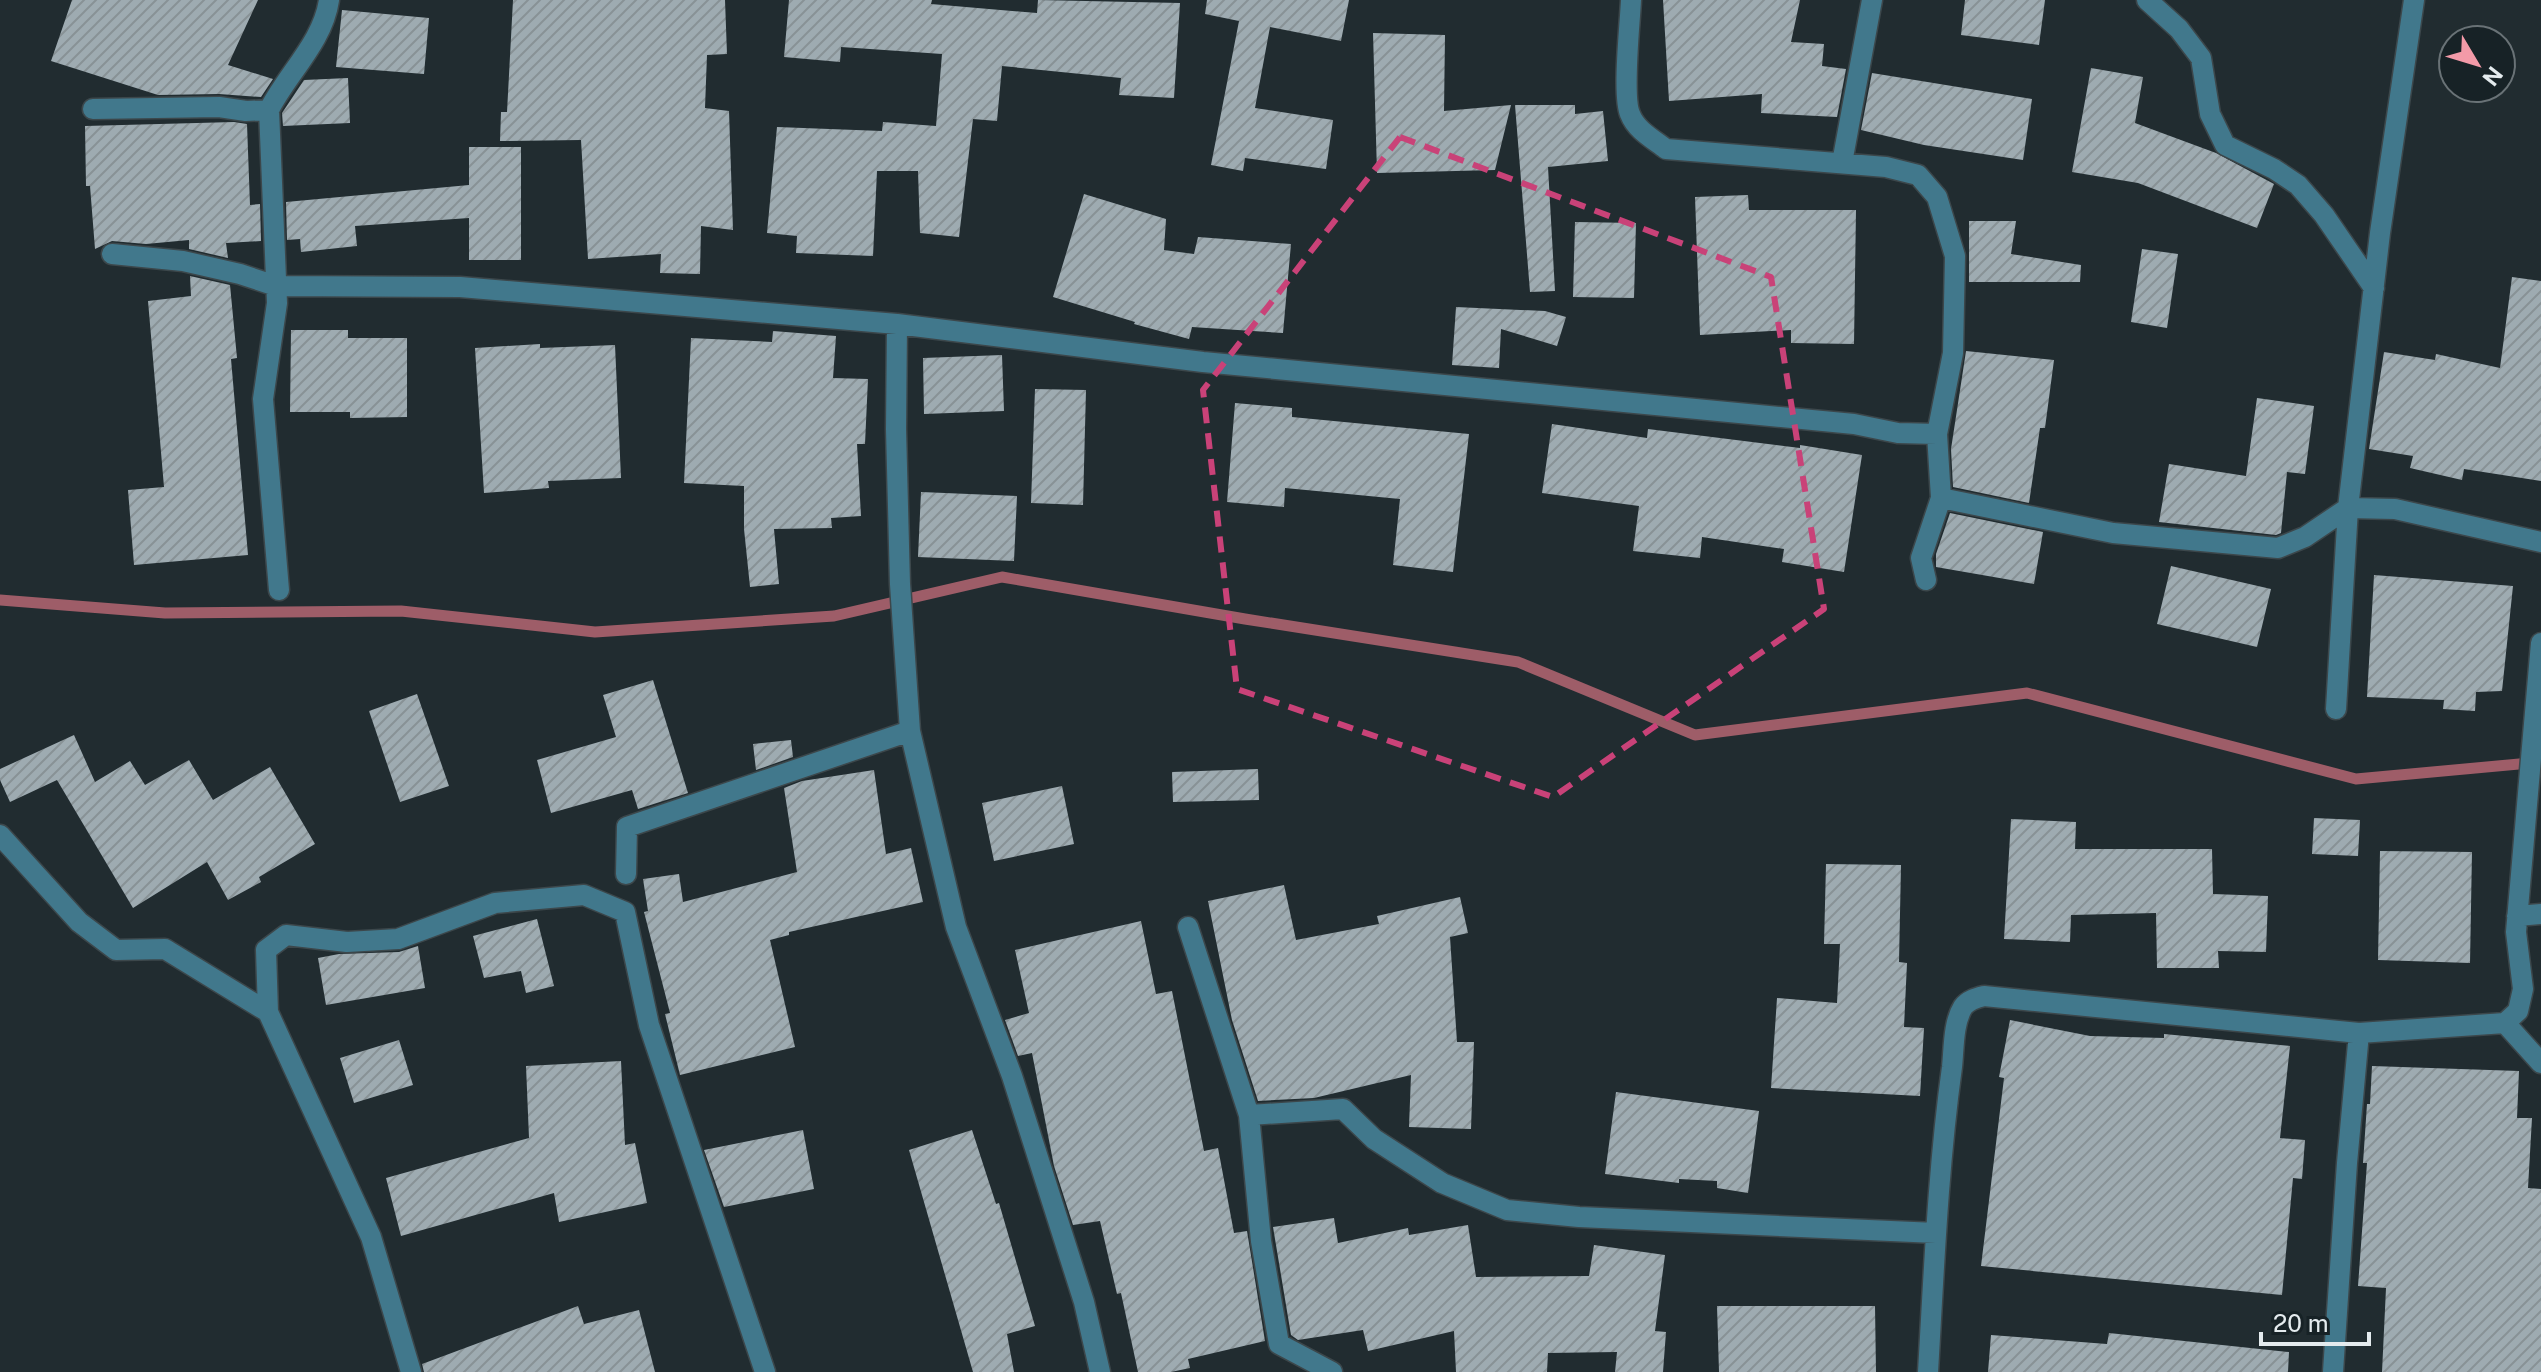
<svg xmlns="http://www.w3.org/2000/svg" width="2541" height="1372" font-family="'Public Sans',sans-serif">
<style>
.lines{fill:none;stroke-linecap:round;stroke-linejoin:round}
.stream{stroke:#9e5d68;stroke-width:11}
.building{fill:url(#building-hatch)}
.minor-casing{stroke:#3c474b;stroke-width:23}
.minor{stroke:#41788c;stroke-width:20}
.marked{fill:none;stroke:#c94278;stroke-width:6;stroke-dasharray:16 10;stroke-linejoin:round}
</style>
<defs>
<pattern id="building-hatch" width="6" height="6" patternUnits="userSpaceOnUse" patternTransform="scale(2)"><rect width="6" height="6" fill="#9eabb1"/><path d="M-1 1l2-2M0 6l6-6M5 7l2-2" fill="none" stroke="#889296"/></pattern>
</defs>
<rect width="100%" height="100%" fill="#212c30"/>
<g class="lines">
<path class="stream" d="M 0,600 L 165,613 L 401,611 L 595,632 L 834,616 L 1002,577 L 1245,619 L 1518,662 L 1695,735 L 2027,693 L 2356,779 L 2541,762"/>
</g>
<path class="building" d="M 72,0 L 258,0 L 228,65 L 273,79 L 261,97 L 219,94 L 158,95 L 51,61 Z
M 513,0 L 725,0 L 727,54 L 707,55 L 705,108 L 729,111 L 733,230 L 701,226 L 700,274 L 660,273 L 661,254 L 588,259 L 581,140 L 500,141 L 501,112 L 507,112 Z
M 789,0 L 932,0 L 931,4 L 1037,13 L 1038,0 L 1180,3 L 1174,98 L 1119,95 L 1121,78 L 1002,66 L 997,121 L 973,119 L 959,237 L 920,233 L 918,171 L 877,171 L 873,256 L 796,253 L 797,236 L 767,233 L 777,127 L 882,131 L 883,122 L 936,126 L 942,54 L 841,47 L 840,62 L 784,57 Z
M 1207,0 L 1349,0 L 1341,41 L 1270,27 L 1255,108 L 1333,120 L 1326,169 L 1245,158 L 1243,171 L 1211,165 L 1239,21 L 1205,14 Z
M 1663,0 L 1800,0 L 1791,42 L 1824,44 L 1822,66 L 1846,69 L 1837,117 L 1761,113 L 1762,94 L 1669,101 Z
M 1965,0 L 2045,0 L 2039,45 L 1961,35 Z
M 342,10 L 429,18 L 424,74 L 336,67 Z
M 1373,33 L 1445,35 L 1444,111 L 1511,105 L 1495,170 L 1377,173 Z
M 2091,68 L 2143,77 L 2135,123 L 2216,153 L 2274,184 L 2257,228 L 2138,183 L 2072,172 Z
M 1872,73 L 2032,99 L 2023,160 L 1924,145 L 1861,130 Z
M 348,78 L 350,123 L 283,126 L 282,113 L 304,80 Z
M 1515,105 L 1575,105 L 1575,114 L 1603,111 L 1608,161 L 1548,167 L 1555,291 L 1530,292 Z
M 234,122 L 247,124 L 250,205 L 260,204 L 261,241 L 226,243 L 228,258 L 189,249 L 189,240 L 146,244 L 112,241 L 95,249 L 90,186 L 86,186 L 85,126 Z
M 469,147 L 521,147 L 521,260 L 469,260 L 469,218 L 355,226 L 357,246 L 301,252 L 300,239 L 287,240 L 286,202 L 469,185 Z
M 1084,194 L 1166,219 L 1164,250 L 1194,254 L 1198,237 L 1291,244 L 1283,333 L 1192,327 L 1189,339 L 1134,324 L 1135,322 L 1053,297 Z
M 1748,195 L 1749,210 L 1856,210 L 1854,344 L 1791,343 L 1791,330 L 1700,335 L 1695,197 Z
M 1969,221 L 2016,221 L 2011,254 L 2081,265 L 2080,282 L 1969,282 Z
M 1575,222 L 1636,223 L 1634,298 L 1573,297 Z
M 2142,249 L 2178,254 L 2167,328 L 2131,322 Z
M 190,276 L 230,285 L 237,358 L 231,359 L 248,555 L 134,565 L 128,490 L 164,487 L 148,301 L 191,296 Z
M 2512,277 L 2541,281 L 2541,481 L 2464,469 L 2462,480 L 2410,468 L 2413,456 L 2369,449 L 2384,352 L 2435,360 L 2436,354 L 2500,368 Z
M 1456,307 L 1545,311 L 1566,317 L 1557,346 L 1501,329 L 1499,368 L 1452,365 Z
M 291,330 L 348,330 L 348,338 L 407,338 L 407,417 L 350,418 L 350,412 L 290,412 Z
M 773,331 L 836,336 L 833,378 L 868,379 L 865,444 L 857,444 L 861,516 L 831,518 L 832,528 L 774,529 L 779,584 L 750,587 L 744,529 L 744,486 L 684,483 L 691,338 L 772,342 Z
M 540,344 L 540,348 L 615,345 L 621,478 L 548,481 L 549,488 L 484,493 L 475,348 Z
M 1966,351 L 2054,360 L 2045,428 L 2040,428 L 2029,503 L 1953,487 L 1951,449 Z
M 1002,355 L 1004,411 L 924,414 L 923,358 Z
M 1035,389 L 1086,390 L 1083,505 L 1031,503 Z
M 2257,398 L 2314,406 L 2305,474 L 2287,472 L 2281,533 L 2276,535 L 2159,522 L 2169,464 L 2246,476 Z
M 1235,403 L 1292,408 L 1292,417 L 1469,434 L 1453,572 L 1393,565 L 1400,499 L 1285,488 L 1284,507 L 1227,502 Z
M 1552,424 L 1647,438 L 1648,429 L 1800,448 L 1800,445 L 1862,455 L 1844,572 L 1782,562 L 1784,549 L 1702,537 L 1700,558 L 1633,551 L 1639,506 L 1542,493 Z
M 921,492 L 1017,496 L 1014,561 L 918,557 Z
M 1950,513 L 2043,532 L 2034,584 L 1936,567 L 1936,554 Z
M 2171,566 L 2271,589 L 2257,647 L 2157,624 Z
M 2374,575 L 2513,586 L 2502,691 L 2476,692 L 2475,711 L 2443,709 L 2444,700 L 2367,697 Z
M 653,680 L 688,793 L 638,809 L 632,790 L 551,813 L 537,760 L 616,737 L 603,695 Z
M 417,694 L 449,786 L 400,802 L 369,711 Z
M 74,735 L 95,782 L 130,761 L 145,785 L 189,760 L 213,800 L 270,767 L 315,844 L 259,877 L 261,882 L 228,900 L 207,862 L 133,908 L 57,780 L 10,802 L 0,780 L 0,769 Z
M 791,740 L 793,757 L 756,770 L 753,744 Z
M 1258,769 L 1259,800 L 1173,802 L 1172,772 Z
M 874,770 L 886,854 L 911,848 L 923,902 L 789,932 L 789,935 L 770,940 L 795,1047 L 680,1075 L 665,1014 L 670,1013 L 644,912 L 648,911 L 643,879 L 679,874 L 683,902 L 797,872 L 784,788 L 802,781 Z
M 1062,786 L 1074,844 L 994,861 L 982,803 Z
M 2314,818 L 2360,820 L 2358,856 L 2312,854 Z
M 2011,819 L 2076,822 L 2075,849 L 2212,849 L 2213,894 L 2268,896 L 2266,952 L 2218,951 L 2219,968 L 2157,968 L 2156,913 L 2071,915 L 2070,942 L 2004,939 Z
M 2380,851 L 2472,852 L 2470,963 L 2378,960 Z
M 1826,864 L 1901,865 L 1899,962 L 1907,963 L 1904,1027 L 1924,1028 L 1920,1096 L 1771,1088 L 1777,998 L 1837,1003 L 1840,944 L 1824,944 Z
M 1284,885 L 1296,940 L 1379,924 L 1377,916 L 1460,897 L 1468,933 L 1450,937 L 1457,1042 L 1474,1042 L 1471,1129 L 1409,1127 L 1411,1075 L 1314,1098 L 1258,1101 L 1232,1020 L 1208,901 Z
M 537,919 L 554,986 L 526,993 L 521,971 L 484,978 L 473,936 Z
M 1141,921 L 1156,994 L 1172,991 L 1204,1151 L 1218,1148 L 1234,1233 L 1247,1231 L 1265,1341 L 1188,1359 L 1190,1368 L 1171,1372 L 1138,1372 L 1121,1293 L 1117,1294 L 1100,1221 L 1073,1225 L 1054,1166 L 1032,1053 L 1018,1056 L 1005,1020 L 1029,1013 L 1015,950 Z
M 418,946 L 425,988 L 326,1005 L 318,958 L 339,954 L 399,952 Z
M 2010,1020 L 2090,1036 L 2164,1038 L 2164,1034 L 2290,1046 L 2280,1138 L 2305,1140 L 2302,1179 L 2293,1178 L 2282,1295 L 1981,1266 L 2004,1078 L 1999,1077 Z
M 399,1040 L 413,1085 L 354,1103 L 340,1058 Z
M 621,1061 L 625,1145 L 635,1143 L 647,1203 L 559,1222 L 554,1193 L 401,1236 L 386,1178 L 529,1138 L 526,1066 Z
M 2372,1066 L 2519,1071 L 2517,1118 L 2532,1118 L 2528,1188 L 2541,1189 L 2541,1372 L 2382,1372 L 2386,1288 L 2358,1286 L 2367,1163 L 2363,1163 L 2367,1104 L 2370,1104 Z
M 1616,1092 L 1759,1111 L 1748,1193 L 1717,1188 L 1717,1181 L 1679,1179 L 1679,1183 L 1605,1174 Z
M 803,1130 L 814,1189 L 724,1207 L 704,1150 Z
M 972,1130 L 996,1204 L 999,1203 L 1035,1326 L 1007,1334 L 1014,1372 L 973,1372 L 909,1150 Z
M 1334,1218 L 1338,1243 L 1408,1228 L 1409,1235 L 1468,1225 L 1476,1277 L 1589,1276 L 1594,1245 L 1665,1255 L 1655,1331 L 1666,1332 L 1663,1372 L 1615,1372 L 1617,1352 L 1548,1353 L 1547,1372 L 1456,1372 L 1454,1331 L 1368,1351 L 1363,1330 L 1298,1340 L 1291,1335 L 1273,1227 Z
M 578,1306 L 584,1324 L 639,1310 L 655,1372 L 424,1372 L 422,1364 Z
M 1717,1306 L 1875,1306 L 1876,1372 L 1719,1372 Z
M 2109,1333 L 2289,1352 L 2288,1372 L 1988,1372 L 1991,1335 L 2107,1344 Z"/>
<g class="lines">
<g class="minor-casing">
<path id="minor" d="M 1631,0 C 1630,24 1622,95 1630,114 C 1636,130 1653,139 1666,149 L 1886,167 L 1918,175 L 1937,197 L 1955,256 L 1953,353 L 1937,434 L 1941,498 L 1921,558 L 1926,580
M 2147,0 L 2179,29 L 2201,58 L 2210,114 L 2225,145 L 2274,169 L 2298,185 L 2324,215 L 2374,288
M 2414,0 L 2380,233 L 2348,508 L 2395,509 L 2541,542
M 93,109 L 219,107 L 246,111 L 269,110
M 1842,163 L 1872,0
M 112,254 L 183,261 L 240,274 L 276,286 L 460,287 L 897,324 L 1203,362 L 1854,424 L 1898,433 L 1937,434
M 897,324 L 896,429 L 900,584 L 910,731 L 956,927 L 1012,1076 L 1084,1302 L 1100,1372
M 1941,498 L 2113,533 L 2278,548 L 2305,537 L 2348,508
M 279,590 L 263,399 L 277,303 L 269,110 C 287,74 323,42 329,0
M 2336,709 L 2348,508
M 0,835 L 79,922 L 116,950 L 165,949 L 268,1012
M 626,874 L 627,827 L 910,731
M 2517,916 L 2541,914
M 1188,927 L 1249,1115 L 1261,1241 L 1279,1344 L 1332,1372
M 2505,1023 L 2541,1063
M 1249,1115 L 1343,1109 L 1374,1139 L 1442,1183 L 1507,1210 L 1579,1217 L 1936,1233
M 411,1372 L 371,1237 L 268,1012 L 266,950 L 286,935 L 347,942 L 398,939 L 495,903 L 584,895 L 625,912 L 649,1025 L 765,1372
M 1928,1372 C 1934,1270 1938,1168 1952,1067 C 1954,1049 1953,1023 1963,1007 C 1968,1000 1976,998 1984,996 L 2359,1033
M 2333,1372 L 2347,1163 L 2359,1033 L 2505,1023 L 2518,1011 L 2523,989 L 2516,932 L 2541,643"/>
</g>
<use href="#minor" class="minor"/>
</g>
<path class="marked" d="M 1400,137 L 1771,277 L 1824,609 L 1553,797 L 1237,689 L 1203,390 Z"/>
<g transform="translate(2477 64) rotate(128)"><circle r="38" fill="#172226" stroke="#697276" stroke-width="2"/>
<path d="M0-6L14 30L0 20L-14 30Z" fill="#f39aa8"/>
<text y="-12" font-size="22" font-weight="bold" text-anchor="middle" fill="#e4ebee">N</text>
</g>
<path d="M2261 1332v12h108v-12" fill="none" stroke="#e4ebee" stroke-width="4"/>
<text x="2273" y="1332" font-size="24" fill="#e4ebee" stroke="#172226" stroke-width="6" paint-order="stroke">20 m</text>
</svg>
